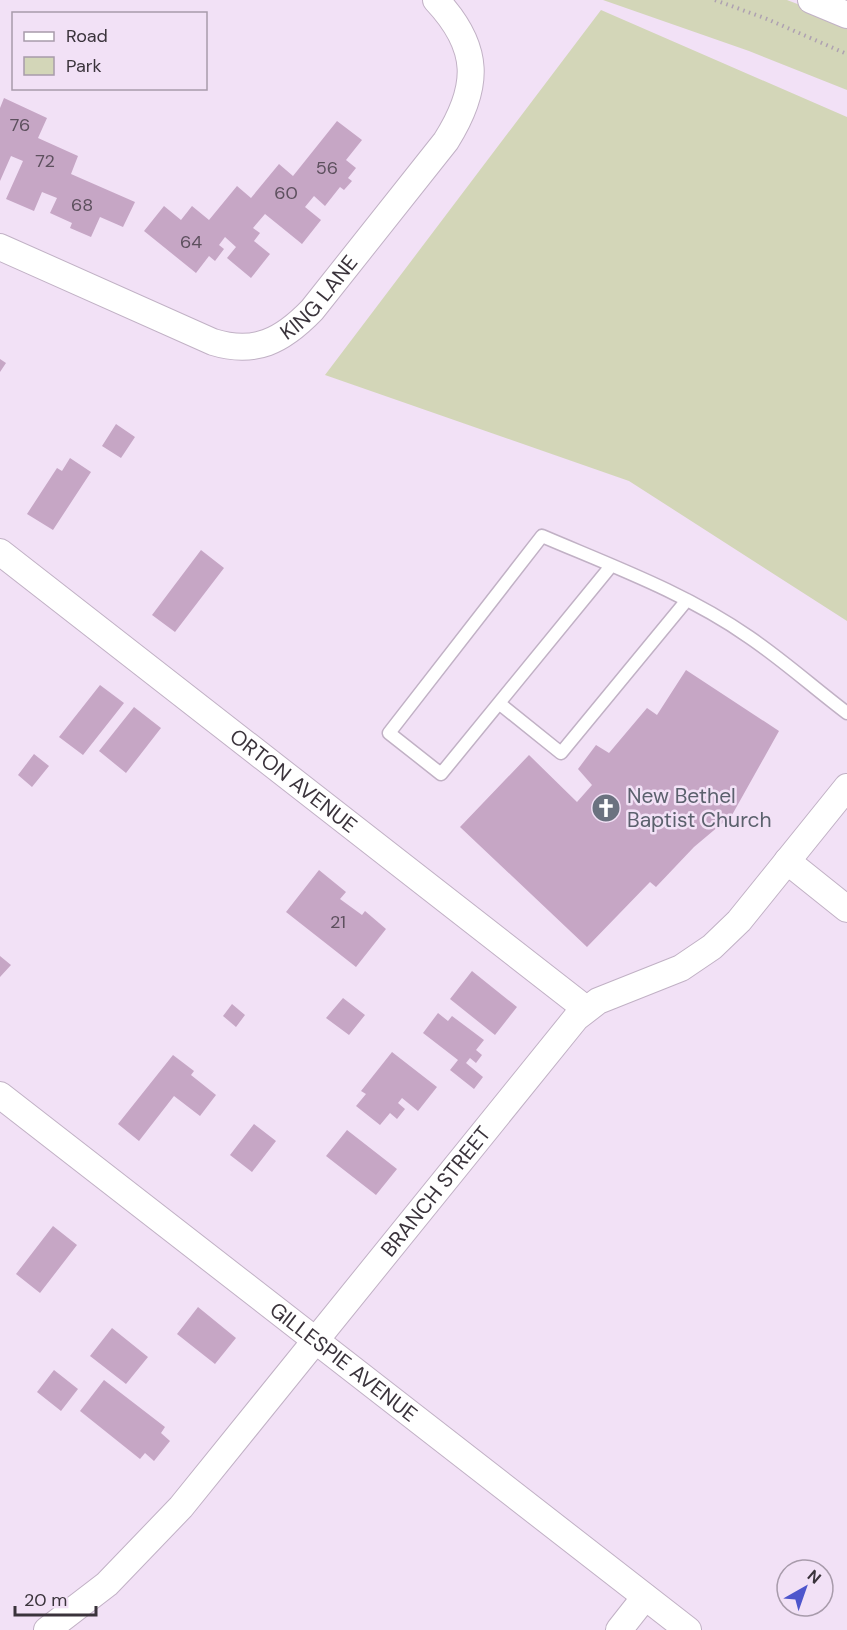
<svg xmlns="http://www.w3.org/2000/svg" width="847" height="1630" font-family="'DM Sans',sans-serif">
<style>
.green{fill:#d3d6b8}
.building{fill:#c6a6c5}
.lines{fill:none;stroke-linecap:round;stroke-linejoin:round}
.service-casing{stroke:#c1b1c5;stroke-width:15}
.minor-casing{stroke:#c1b1c5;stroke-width:28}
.path{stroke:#aea1b1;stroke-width:4;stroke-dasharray:1.5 4.5;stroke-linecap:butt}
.service{stroke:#fff;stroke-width:12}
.minor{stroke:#fff;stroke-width:26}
.labels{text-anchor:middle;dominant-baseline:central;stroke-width:5;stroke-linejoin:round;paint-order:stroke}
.number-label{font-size:18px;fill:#5d505e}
.street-label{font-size:21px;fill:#3a333b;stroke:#f2e1f6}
.worship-label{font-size:21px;fill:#5b616d;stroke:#f2e1f6;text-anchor:start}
</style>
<rect width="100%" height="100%" fill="#f2e1f6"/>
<path class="green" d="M 603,0 L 787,0 L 847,23 L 847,90 L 749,51 Z
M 601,10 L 847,117 L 847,621 L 629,481 L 325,375 Z"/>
<path class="building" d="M 4,98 L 47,118 L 38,138 L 78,156 L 71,174 L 135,202 L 123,227 L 100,217 L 91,237 L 70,228 L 72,223 L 50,213 L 57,198 L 42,192 L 34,211 L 6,199 L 23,161 L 11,156 L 0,181 L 0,108 Z
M 337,121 L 362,140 L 346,160 L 356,168 L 348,178 L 352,181 L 344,190 L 340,187 L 325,206 L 314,196 L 305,207 L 321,220 L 302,244 L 265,214 L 253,228 L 260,233 L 254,241 L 270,254 L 251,278 L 227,258 L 236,247 L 225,237 L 219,245 L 224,249 L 215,261 L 209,256 L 196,273 L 144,231 L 164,206 L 181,220 L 192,206 L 209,220 L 237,186 L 251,198 L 279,164 L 293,176 Z
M 0,359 L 6,363 L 0,372 Z
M 116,424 L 135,437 L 121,458 L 102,446 Z
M 70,458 L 91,472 L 53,530 L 27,514 L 57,468 L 62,471 Z
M 201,550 L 224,568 L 175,632 L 152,615 Z
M 686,670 L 779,731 L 732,815 L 694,847 L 656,887 L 650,882 L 587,947 L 460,827 L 529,755 L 577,802 L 592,785 L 578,769 L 596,745 L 609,753 L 647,708 L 657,715 Z
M 100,685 L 124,703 L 83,755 L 59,737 Z
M 134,707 L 161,728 L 126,773 L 99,751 Z
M 34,754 L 49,766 L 32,787 L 18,775 Z
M 319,870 L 346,892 L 340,899 L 362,915 L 365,911 L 386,929 L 356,967 L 286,912 Z
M 0,956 L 11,965 L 0,977 Z
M 472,971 L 517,1007 L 495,1035 L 450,999 Z
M 343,998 L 365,1015 L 349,1035 L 326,1018 Z
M 232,1004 L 245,1015 L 236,1027 L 223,1016 Z
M 438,1013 L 448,1021 L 452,1016 L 484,1040 L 476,1050 L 482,1055 L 476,1063 L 470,1058 L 466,1063 L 483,1077 L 474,1089 L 450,1070 L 458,1060 L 423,1033 Z
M 392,1052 L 437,1087 L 418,1111 L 402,1098 L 398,1103 L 405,1109 L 397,1119 L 390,1113 L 380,1125 L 356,1106 L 366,1094 L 361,1091 Z
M 173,1055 L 194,1071 L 191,1075 L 216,1095 L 200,1116 L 174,1096 L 139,1141 L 118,1124 Z
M 254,1124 L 276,1141 L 252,1172 L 230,1155 Z
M 347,1130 L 397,1169 L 376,1195 L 326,1156 Z
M 53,1226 L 77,1245 L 40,1293 L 16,1274 Z
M 198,1307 L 236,1338 L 215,1364 L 177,1334 Z
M 112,1328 L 148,1357 L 126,1384 L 90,1356 Z
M 54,1370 L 78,1389 L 61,1411 L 37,1392 Z
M 104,1380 L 165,1427 L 161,1433 L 170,1441 L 154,1461 L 145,1453 L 140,1459 L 80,1411 Z"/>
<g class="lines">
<g class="service-casing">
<path id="service" d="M 611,566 L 441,774 L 389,733 L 542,536 C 612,566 686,593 749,637 C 783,660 814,688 847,713
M 500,704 L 561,753 L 687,600"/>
</g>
<g class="minor-casing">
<g id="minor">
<path d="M 811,0 L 847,15"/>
<path id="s1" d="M 0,247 L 213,342 C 255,355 282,341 312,310 L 446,141 C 480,87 481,48 436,0"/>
<path id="s2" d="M 0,552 L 586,1009"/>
<path d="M 787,861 L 847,909"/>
<path id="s3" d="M 0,1095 L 688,1630"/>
<path id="s4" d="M 47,1630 L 107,1584 L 181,1507 L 576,1018 L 598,1001 L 681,968 L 712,947 L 739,921 L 847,787"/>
<path d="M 619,1630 L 645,1597"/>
</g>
</g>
<path class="path" d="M 715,0 L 767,19 L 847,54"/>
<use href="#service" class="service"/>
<use href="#minor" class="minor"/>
</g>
<defs>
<g id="church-disc" transform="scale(1.5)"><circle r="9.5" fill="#6b7280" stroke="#f2e1f6"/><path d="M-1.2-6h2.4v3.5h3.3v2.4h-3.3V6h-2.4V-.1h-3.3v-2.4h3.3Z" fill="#fff"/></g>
</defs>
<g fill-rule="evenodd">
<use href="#church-disc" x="606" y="808"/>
</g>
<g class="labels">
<g class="number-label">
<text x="20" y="125">76</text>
<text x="45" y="161">72</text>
<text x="327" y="168">56</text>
<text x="286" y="193">60</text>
<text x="82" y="205">68</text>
<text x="191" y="242">64</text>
<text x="338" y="922">21</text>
</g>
<g class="street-label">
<text stroke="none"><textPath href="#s1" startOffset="358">KING LANE</textPath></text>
<text stroke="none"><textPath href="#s2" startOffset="372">ORTON AVENUE</textPath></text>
<text stroke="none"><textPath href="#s4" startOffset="588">BRANCH STREET</textPath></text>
<text stroke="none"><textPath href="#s3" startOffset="435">GILLESPIE AVENUE</textPath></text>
</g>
<g class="worship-label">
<text x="627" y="796">New Bethel<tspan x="627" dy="24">Baptist Church</tspan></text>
</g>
</g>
<rect x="12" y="12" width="195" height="78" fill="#f2e1f6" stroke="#a89bab" stroke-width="1.5"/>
<rect x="24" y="32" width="30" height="9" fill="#ffffff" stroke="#a89bab" stroke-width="1.5"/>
<text x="66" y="42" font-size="18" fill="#3a333b">Road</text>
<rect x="24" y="57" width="30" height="18" fill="#d3d6b8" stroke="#a89bab" stroke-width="1.5"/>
<text x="66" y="72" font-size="18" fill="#3a333b">Park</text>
<g transform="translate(805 1588) rotate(40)"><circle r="28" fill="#f2e1f6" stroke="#a89bab" stroke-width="1.5"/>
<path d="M0-4.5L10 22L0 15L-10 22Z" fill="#4e56cc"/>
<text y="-9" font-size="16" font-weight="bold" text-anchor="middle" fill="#3a333b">N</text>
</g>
<path d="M15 1606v9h81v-9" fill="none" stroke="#3a333b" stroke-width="3"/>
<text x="24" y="1606" font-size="18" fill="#3a333b" stroke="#f2e1f6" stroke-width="4.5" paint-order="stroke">20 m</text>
</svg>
